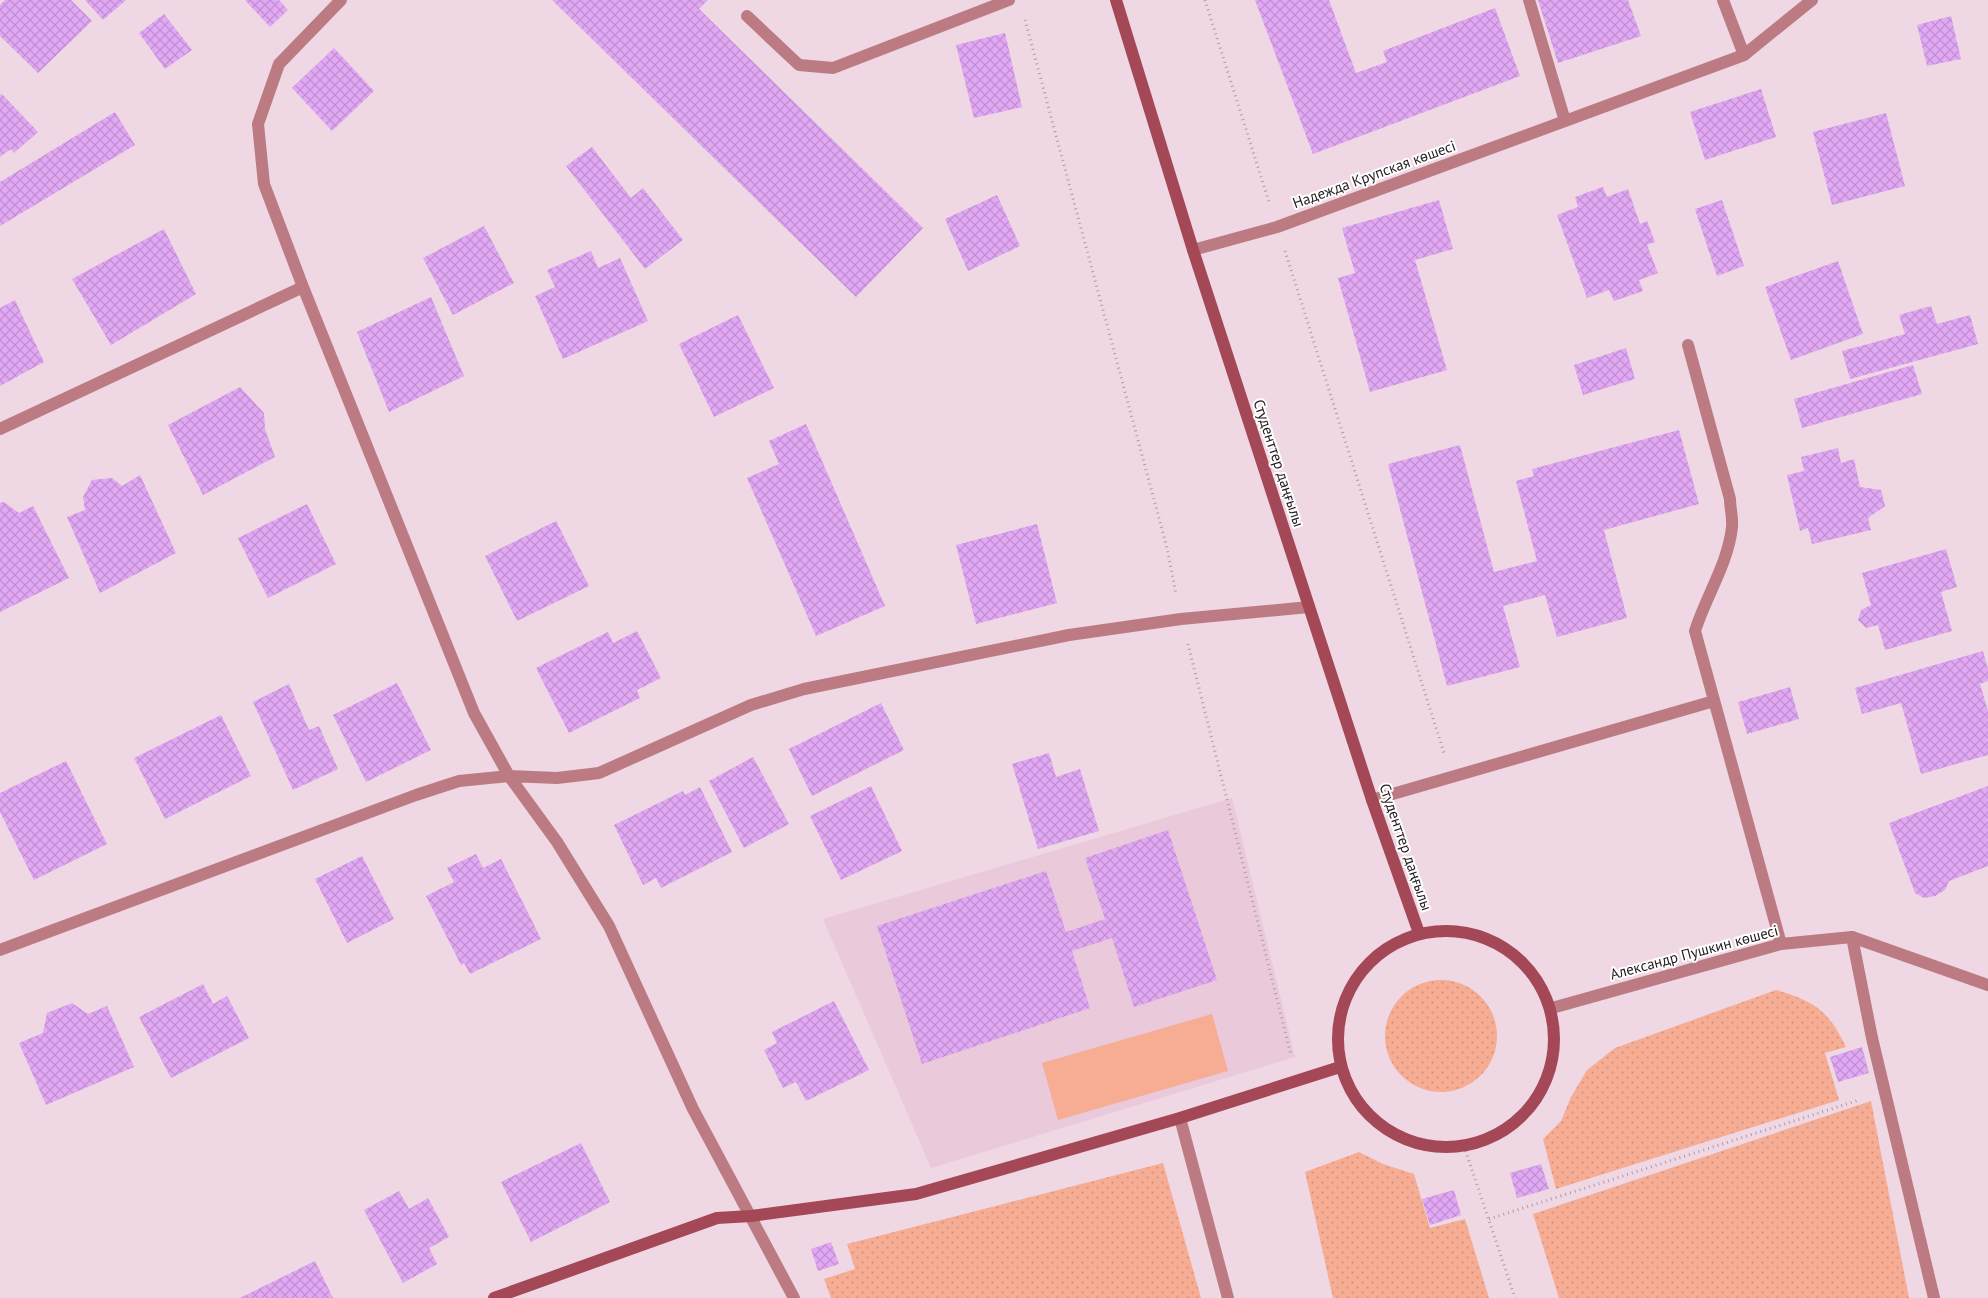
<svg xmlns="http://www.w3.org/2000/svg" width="1988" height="1298" font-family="'PT Sans',sans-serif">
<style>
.built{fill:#e9c9da}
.grass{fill:url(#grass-dots)}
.pitch{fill:#f6ad94}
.building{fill:url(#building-cross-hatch)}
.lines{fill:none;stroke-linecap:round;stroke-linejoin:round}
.path{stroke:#af9ca6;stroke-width:3;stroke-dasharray:1 4;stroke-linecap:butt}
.lane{stroke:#bc7b82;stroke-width:12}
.street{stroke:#bc7b82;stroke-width:12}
.secondary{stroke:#a44756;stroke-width:12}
.labels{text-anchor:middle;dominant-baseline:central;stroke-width:4;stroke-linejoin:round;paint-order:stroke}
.street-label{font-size:15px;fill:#221a1e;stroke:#fff}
</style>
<defs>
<pattern id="grass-dots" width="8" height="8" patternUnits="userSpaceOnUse" patternTransform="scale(1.25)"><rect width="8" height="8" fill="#f6ad94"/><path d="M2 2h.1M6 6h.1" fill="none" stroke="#d3947f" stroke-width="1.8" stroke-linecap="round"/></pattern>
<pattern id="building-cross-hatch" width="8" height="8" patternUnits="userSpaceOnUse" patternTransform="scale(1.25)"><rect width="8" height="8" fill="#e1a8f4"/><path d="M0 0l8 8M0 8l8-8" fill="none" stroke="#c190d1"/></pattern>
</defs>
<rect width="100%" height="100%" fill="#efd7e4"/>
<path class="built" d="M 1232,798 L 1295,1057 L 931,1168 L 823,919 Z"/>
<path class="grass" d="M1385 1036a56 56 0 1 1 112 0a56 56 0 1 1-112 0Z
M 1776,990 C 1814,1001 1829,1011 1846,1047 L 1825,1053 L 1839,1100 L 1556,1189 L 1543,1139 L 1561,1121 L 1571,1097 L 1587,1070 L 1615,1048 Z
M 1871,1101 L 1909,1298 L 1559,1298 L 1533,1214 Z
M 1359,1152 L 1383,1164 L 1414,1174 L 1430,1228 L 1465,1219 L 1489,1298 L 1333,1298 L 1305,1172 Z
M 1163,1163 L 1201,1298 L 831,1298 L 824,1279 L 855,1269 L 847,1244 Z"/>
<path class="pitch" d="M 1212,1014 L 1228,1071 L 1058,1120 L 1042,1063 Z"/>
<path class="building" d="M 5,0 L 71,0 L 92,21 L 38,73 L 0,36 L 0,5 Z
M 85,0 L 126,0 L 103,20 Z
M 245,0 L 279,0 L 288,10 L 270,27 Z
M 552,0 L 708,0 L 699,9 L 923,228 L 856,297 Z
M 1255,0 L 1329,0 L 1356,73 L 1387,62 L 1383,51 L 1495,8 L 1520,76 L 1313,154 Z
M 1538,0 L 1628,0 L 1641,36 L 1558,63 Z
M 164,14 L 192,50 L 165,69 L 139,33 Z
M 1951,16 L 1961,59 L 1927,66 L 1917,25 Z
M 1005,33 L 1022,107 L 974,118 L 956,45 Z
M 334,48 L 374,91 L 332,131 L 292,88 Z
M 1761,89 L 1776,137 L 1705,160 L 1690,112 Z
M 2,94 L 38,132 L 14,153 L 11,149 L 0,157 L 0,95 Z
M 115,112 L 135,145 L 0,226 L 0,182 Z
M 1886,113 L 1905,186 L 1832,205 L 1813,132 Z
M 592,147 L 631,198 L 643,188 L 683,240 L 645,269 L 566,166 Z
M 1603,187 L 1607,197 L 1628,189 L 1640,224 L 1647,221 L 1655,242 L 1647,245 L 1658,273 L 1639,280 L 1643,291 L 1614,301 L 1609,290 L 1587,298 L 1557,215 L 1578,207 L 1575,197 Z
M 997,195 L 1020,246 L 968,271 L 945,219 Z
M 1439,200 L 1453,249 L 1415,260 L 1447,370 L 1370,392 L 1338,278 L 1355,273 L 1342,228 Z
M 1722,200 L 1744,266 L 1717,276 L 1695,209 Z
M 484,226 L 514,283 L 453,315 L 423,258 Z
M 164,229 L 196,294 L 111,345 L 72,279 Z
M 591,251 L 598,268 L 620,258 L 648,321 L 563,359 L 535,296 L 555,287 L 547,270 Z
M 1838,261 L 1863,334 L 1791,360 L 1765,287 Z
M 431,297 L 464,376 L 389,412 L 357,332 Z
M 15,300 L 44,362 L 0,386 L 0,308 Z
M 1931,306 L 1937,324 L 1970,315 L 1978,344 L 1850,379 L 1842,351 L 1905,334 L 1899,315 Z
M 738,315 L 774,388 L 714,417 L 679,344 Z
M 1626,348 L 1635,379 L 1583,395 L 1574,365 Z
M 1913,365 L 1922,394 L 1802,428 L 1794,399 Z
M 240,387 L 264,413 L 265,429 L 275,457 L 203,495 L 168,425 Z
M 806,424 L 885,606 L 816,636 L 747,478 L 779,464 L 769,441 Z
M 1679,430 L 1699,504 L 1604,530 L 1627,618 L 1557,637 L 1545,595 L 1503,606 L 1520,667 L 1447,686 L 1388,464 L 1460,445 L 1494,572 L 1537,561 L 1516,481 L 1534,476 L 1532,469 Z
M 1838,448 L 1841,463 L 1854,459 L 1860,487 L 1881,490 L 1885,506 L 1868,518 L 1871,530 L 1812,544 L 1808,528 L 1800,531 L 1787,475 L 1804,471 L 1801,457 Z
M 140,475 L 176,553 L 100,593 L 67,517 L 85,510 L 83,497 L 92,480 L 112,478 L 122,486 Z
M 4,502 L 19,513 L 33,506 L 69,578 L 0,612 L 0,503 Z
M 307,504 L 336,564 L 268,598 L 238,538 Z
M 556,521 L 589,586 L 517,621 L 485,556 Z
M 1037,524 L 1057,603 L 976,624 L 956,545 Z
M 1946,549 L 1957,587 L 1941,592 L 1952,631 L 1885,650 L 1878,625 L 1866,628 L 1858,620 L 1861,610 L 1871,605 L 1862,573 Z
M 637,631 L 661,678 L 637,690 L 640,698 L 569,733 L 536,668 L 608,632 L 613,643 Z
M 1983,651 L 1988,669 L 1988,681 L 1980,684 L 1988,711 L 1988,755 L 1921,774 L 1901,703 L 1862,714 L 1855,688 Z
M 397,683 L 431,750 L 366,782 L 333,715 Z
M 289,684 L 309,730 L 319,726 L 338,769 L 293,790 L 253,702 Z
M 1790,687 L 1799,719 L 1747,734 L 1738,702 Z
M 881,703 L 904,750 L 812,796 L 789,749 Z
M 221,715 L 251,776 L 165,819 L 134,758 Z
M 1049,753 L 1056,777 L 1080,769 L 1099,831 L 1038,849 L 1012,764 Z
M 753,757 L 789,824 L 744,848 L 709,781 Z
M 66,761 L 107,844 L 34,880 L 0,812 L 0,793 Z
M 871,786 L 902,851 L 841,880 L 810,816 Z
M 1988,786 L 1988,866 L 1949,881 L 1945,890 L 1935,896 L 1924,898 L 1915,893 L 1889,823 Z
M 700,787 L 732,852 L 661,888 L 656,878 L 643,885 L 614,825 L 683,791 L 685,795 Z
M 1168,830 L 1217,980 L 1134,1007 L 1112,938 L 1072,951 L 1090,1008 L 922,1064 L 877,926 L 1046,871 L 1066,932 L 1105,919 L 1085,858 Z
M 476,854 L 483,868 L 501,859 L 541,939 L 470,974 L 464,963 L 461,965 L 426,896 L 454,882 L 447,868 Z
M 362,856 L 394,919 L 347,943 L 315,879 Z
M 203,984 L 213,1004 L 227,996 L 249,1038 L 171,1078 L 139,1017 Z
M 834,1001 L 869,1070 L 806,1101 L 796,1082 L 783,1088 L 764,1050 L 777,1043 L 772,1032 Z
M 72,1003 L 88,1014 L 107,1006 L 134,1067 L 46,1105 L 19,1043 L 43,1033 L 47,1013 Z
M 1862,1047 L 1869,1073 L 1838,1082 L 1830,1057 Z
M 581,1143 L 610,1202 L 531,1242 L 501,1182 Z
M 1541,1164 L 1549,1189 L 1517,1198 L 1510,1173 Z
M 1454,1190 L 1461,1215 L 1430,1225 L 1422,1199 Z
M 399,1191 L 409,1209 L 428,1198 L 449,1237 L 429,1248 L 437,1264 L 403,1283 L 364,1210 Z
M 831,1242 L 839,1264 L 818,1271 L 811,1249 Z
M 315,1261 L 333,1298 L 240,1298 Z"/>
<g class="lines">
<path class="path" d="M 1205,0 L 1269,202
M 1025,20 L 1167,548 L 1176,594
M 1285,251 L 1444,753
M 1188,644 L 1291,1055
M 1464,1146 L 1515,1298
M 1489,1219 L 1859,1100"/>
<path class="lane" d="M 1723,0 L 1744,55
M 747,16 L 799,65 L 833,68 L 1009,0
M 1688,345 L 1730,499 C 1730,508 1733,518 1732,527 C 1728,564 1706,596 1695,631 L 1781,944
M 1372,800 L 1714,701
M 1852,937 L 1872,1038 L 1934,1298
M 1180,1118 L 1228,1298"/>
<path class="street" d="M 341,0 L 279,64 L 258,124 L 264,184 L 303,287 L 474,713 L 509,776 L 557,842 L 609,926 L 693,1109 L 794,1298
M 1529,0 L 1565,121
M 1193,250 L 1277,227 L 1744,55 L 1812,0
M 0,429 L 303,287
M 0,950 L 416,795 L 459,781 L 509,776 L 557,778 L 599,773 L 751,705 L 804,689 L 1069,635 L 1181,619 L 1309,607
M 1552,1008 L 1781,944 L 1852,937 L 1988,985"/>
<path class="secondary" d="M 1116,0 L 1193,250 L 1372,800 L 1419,933
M1338 1039a108 108 0 1 1 216 0a108 108 0 1 1-216 0Z
M 494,1298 L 717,1218 L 751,1216 L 916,1194 L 1180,1118 L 1340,1067"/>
</g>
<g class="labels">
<g class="street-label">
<text transform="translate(1374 174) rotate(-20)">Надежда Крупская көшесі</text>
<text transform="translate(1279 463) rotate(72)">Студенттер даңғылы</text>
<text transform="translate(1406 847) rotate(71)">Студенттер даңғылы</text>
<text transform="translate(1694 952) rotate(-15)">Александр Пушкин көшесі</text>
</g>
</g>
</svg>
